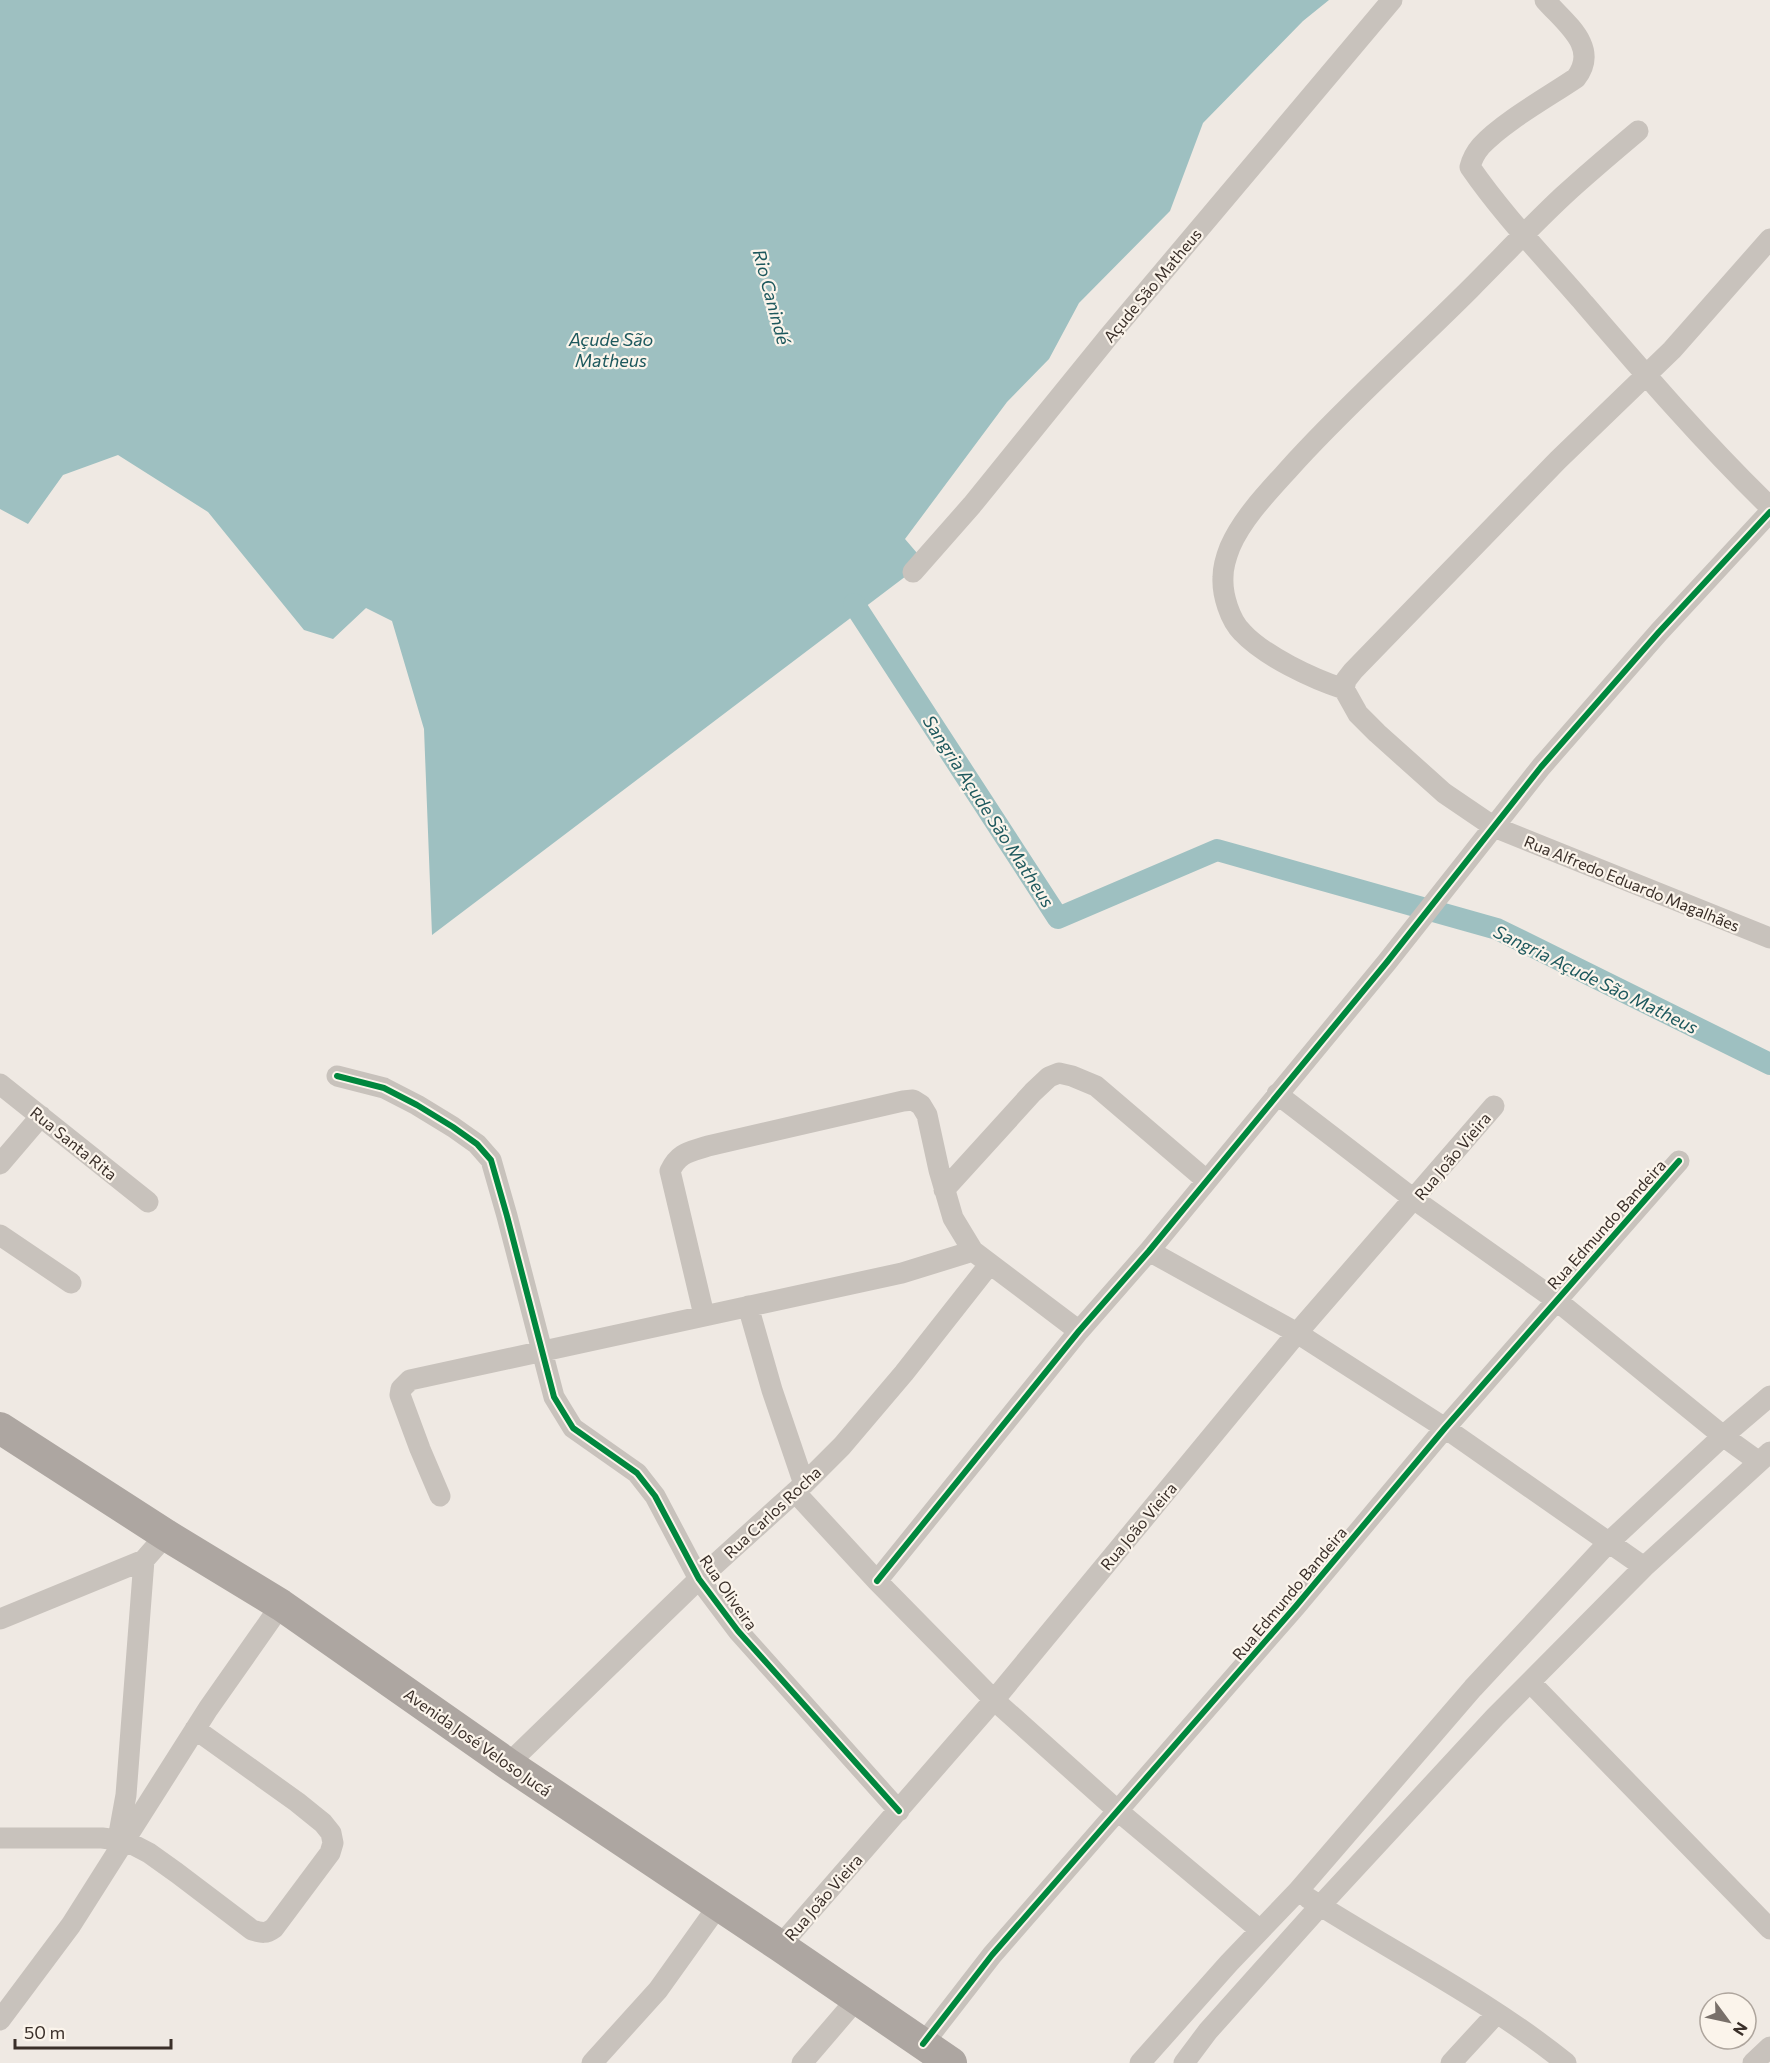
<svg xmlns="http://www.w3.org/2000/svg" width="1770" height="2063" font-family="Commissioner,sans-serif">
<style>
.water{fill:#9ec0c1}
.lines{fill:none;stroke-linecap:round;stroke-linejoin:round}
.canal{stroke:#9ec0c1;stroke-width:22}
.minor{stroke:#c8c2bc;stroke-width:21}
.primary{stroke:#ada6a1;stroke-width:32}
.cycleway-casing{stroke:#fbf4eb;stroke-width:10}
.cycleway{stroke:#00873e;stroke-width:6}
.labels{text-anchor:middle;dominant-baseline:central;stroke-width:4.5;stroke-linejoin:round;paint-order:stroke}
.street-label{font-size:16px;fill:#3a2f29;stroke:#fbf4eb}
.water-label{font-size:18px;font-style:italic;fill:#1d585d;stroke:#fbf4eb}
</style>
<rect width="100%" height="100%" fill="#efe9e3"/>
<path class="water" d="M 0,0 L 1329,0 L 1303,21 L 1203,123 L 1170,211 L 1079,303 L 1049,359 L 1007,402 L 905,539 L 923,560 L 910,573 L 432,935 L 424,729 L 392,621 L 366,608 L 333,639 L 304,630 L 208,512 L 118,455 L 63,475 L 28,524 L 0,509 Z"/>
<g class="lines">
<path class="canal" d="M 854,604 L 1058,918 L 1217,850 L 1497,929 L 1770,1064"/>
<path class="minor" d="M 1545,0 C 1565,23 1600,47 1576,78 C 1548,97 1503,122 1481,146 C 1475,153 1472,159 1470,167 C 1503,215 1544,257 1582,301 C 1643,372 1703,442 1770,507
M 1770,239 L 1672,350 L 1558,460 L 1353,671 L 1346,680 L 1344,689 L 1358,714 L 1377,733 L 1444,793 L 1494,827 L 1770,938
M 913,572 L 972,505 L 1109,336 L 1392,0
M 1344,689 C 1313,679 1264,656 1242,632 C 1230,620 1222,595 1223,577 C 1223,567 1226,557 1230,547 C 1244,515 1273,487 1296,461 C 1351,401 1412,347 1470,289 C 1501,258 1531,226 1563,196 C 1587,174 1613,152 1638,131
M 337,1076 L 384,1088 L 417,1105 L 453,1127 L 477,1144 L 491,1160 L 507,1216 L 554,1397 L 573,1428 L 637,1473 L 655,1496 L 699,1579 L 738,1631 L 899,1811
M 0,1084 L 148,1202
M 1277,1094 L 1415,1200 L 1556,1300 L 1723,1436 L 1759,1462
M 0,1164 L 41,1116
M 944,1190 L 1033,1092 L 1049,1077 L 1059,1073 L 1072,1076 L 1096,1086 L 1206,1180
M 0,1235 L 71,1283
M 1149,1251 L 1297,1333 L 1445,1428 L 1644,1567
M 748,1306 L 772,1390 L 804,1484
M 704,1315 L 670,1171 C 679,1152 690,1152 708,1146 L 903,1101 L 913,1100 L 921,1105 L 927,1115 L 939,1170 L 953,1218 L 973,1251 L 1079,1331
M 795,1492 L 877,1581 L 994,1700 L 1118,1811 L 1260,1930
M 440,1496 L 420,1449 L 400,1395 L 401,1389 L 410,1380 L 902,1273 L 973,1251
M 877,1581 L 1079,1331 L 1149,1251 L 1387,962 L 1541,767 L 1659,632 L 1770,512
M 0,1619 L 144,1560 L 166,1535
M 1530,1682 L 1770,1929
M 508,1764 L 699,1579 L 804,1484 L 842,1446 L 904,1373 L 989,1265
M 0,1838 L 102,1838 L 126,1841 L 149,1853 L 177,1873 L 252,1930 C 262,1933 266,1934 274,1928 L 330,1853 L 333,1843 L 331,1833 L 323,1823 L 297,1802 L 195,1729
M 118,1839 L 126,1795 L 144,1560
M 1308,1898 C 1394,1953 1487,1999 1566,2063
M 780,1946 L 994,1700 L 1297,1333 L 1494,1106
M 0,2020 L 71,1925 L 208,1709 L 281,1605
M 923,2044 L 992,1955 L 1296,1606 L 1445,1428 L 1679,1161
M 592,2063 L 658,1990 L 718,1906
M 802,2063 L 856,2000
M 1140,2063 L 1229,1963 L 1297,1892 L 1473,1688 L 1608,1543 L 1723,1436 L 1770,1396
M 1184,2063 L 1208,2031 L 1320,1906 L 1495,1717 L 1644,1567 L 1770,1452
M 1451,2063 L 1497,2013
M 1753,2063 L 1770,2047"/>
<path class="primary" d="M 0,1428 L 166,1535 L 281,1605 L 508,1764 L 780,1946 L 951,2063"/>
<g class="cycleway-casing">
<path id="cycleway" d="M 337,1076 L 384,1088 L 417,1105 L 453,1127 L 477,1144 L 491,1160 L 507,1216 L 554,1397 L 573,1428 L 637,1473 L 655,1496 L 699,1579 L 738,1631 L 899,1811
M 877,1581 L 1079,1331 L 1149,1251 L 1387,962 L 1541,767 L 1659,632 L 1770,512
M 923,2044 L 992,1955 L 1296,1606 L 1445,1428 L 1679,1161"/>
</g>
<use href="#cycleway" class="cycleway"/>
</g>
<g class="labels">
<g class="street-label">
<text transform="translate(1152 285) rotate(-50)">Açude São Matheus</text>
<text transform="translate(1632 883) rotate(22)">Rua Alfredo Eduardo Magalhães</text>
<text transform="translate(74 1143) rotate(39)">Rua Santa Rita</text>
<text transform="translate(1452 1156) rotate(-50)">Rua João Vieira</text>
<text transform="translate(1606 1224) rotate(-48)">Rua Edmundo Bandeira</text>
<text transform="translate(772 1512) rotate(-43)">Rua Carlos Rocha</text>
<text transform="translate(1138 1526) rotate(-50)">Rua João Vieira</text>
<text transform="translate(729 1592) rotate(55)">Rua Oliveira</text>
<text transform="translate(1289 1593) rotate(-50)">Rua Edmundo Bandeira</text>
<text transform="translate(478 1742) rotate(35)">Avenida José Veloso Jucá</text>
<text transform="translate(823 1897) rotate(-49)">Rua João Vieira</text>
</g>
<g class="water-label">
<text transform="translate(772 297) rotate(75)">Rio Canindé</text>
<text x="611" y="339">Açude São<tspan x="611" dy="21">Matheus</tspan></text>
<text transform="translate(989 811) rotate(57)">Sangria Açude São Matheus</text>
<text transform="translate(1596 979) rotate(26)">Sangria Açude São Matheus</text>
</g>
</g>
<g transform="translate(1728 2021) rotate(123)"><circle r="28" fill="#fbf4eb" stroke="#aea59d" stroke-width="1.5"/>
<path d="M0-4.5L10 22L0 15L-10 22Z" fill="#79706a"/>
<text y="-9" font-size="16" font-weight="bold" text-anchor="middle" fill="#3a2f29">N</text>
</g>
<path d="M15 2039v9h156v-9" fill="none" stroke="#3a2f29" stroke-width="3"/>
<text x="24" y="2039" font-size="18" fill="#3a2f29" stroke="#fbf4eb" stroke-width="4.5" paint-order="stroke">50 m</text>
</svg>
